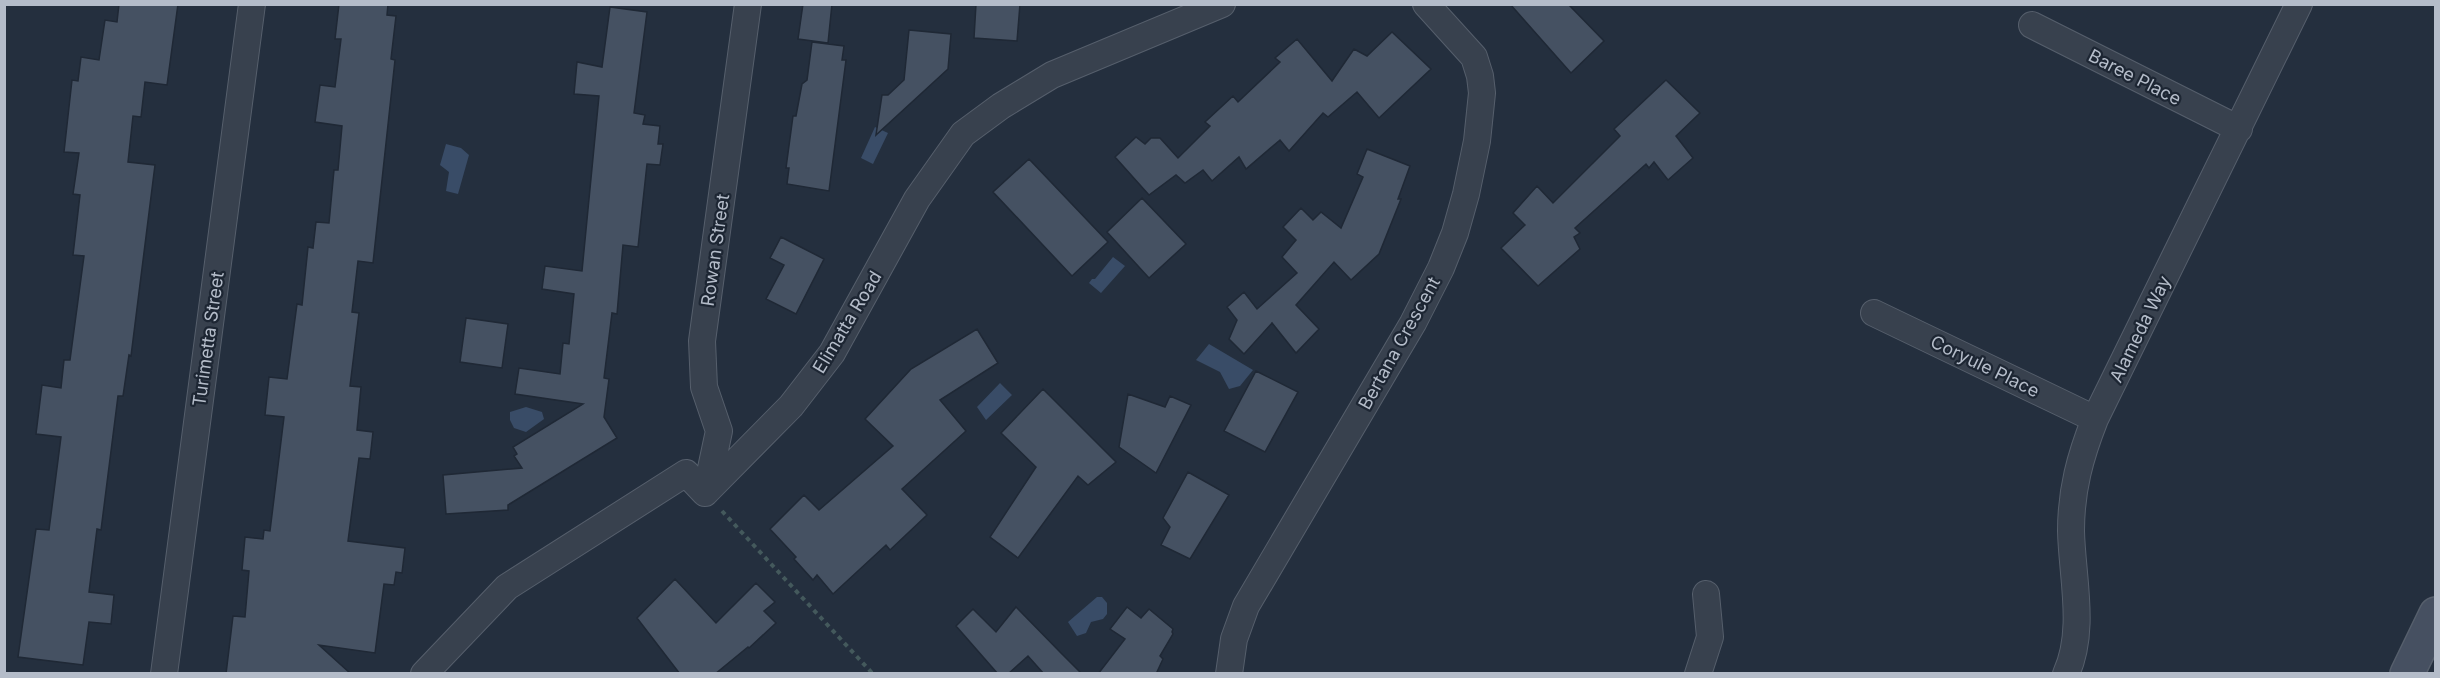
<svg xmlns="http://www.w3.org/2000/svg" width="2440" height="678" font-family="Inter,sans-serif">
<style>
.water{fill:#394c67}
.building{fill:#455162;stroke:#1f2835;stroke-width:1.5}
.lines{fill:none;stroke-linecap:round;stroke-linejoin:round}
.street-casing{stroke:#565f6c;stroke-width:28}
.secondary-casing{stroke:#565f6c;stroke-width:36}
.path{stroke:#44595c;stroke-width:4;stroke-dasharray:4.5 4.5;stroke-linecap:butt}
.street{stroke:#38414e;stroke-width:26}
.secondary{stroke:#465061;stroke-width:33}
.labels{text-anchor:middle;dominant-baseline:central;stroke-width:4.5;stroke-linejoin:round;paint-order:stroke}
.street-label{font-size:18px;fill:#b4bcc9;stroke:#1d2633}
</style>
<rect width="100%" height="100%" fill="#242f3e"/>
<path class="water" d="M 875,127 L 888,133 L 873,164 L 861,158 Z
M 446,144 L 461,148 L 469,155 L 458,194 L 446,191 L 449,172 L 440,165 Z
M 1113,257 L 1125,266 L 1101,293 L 1089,283 L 1092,279 L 1095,279 Z
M 1209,344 L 1253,370 L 1240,386 L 1229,389 L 1220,372 L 1196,360 Z
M 1000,383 L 1012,395 L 986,420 L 977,407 Z
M 526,407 L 542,412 L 544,419 L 526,432 L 514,428 L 510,420 L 510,412 Z
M 1097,597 L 1102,597 L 1107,603 L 1107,614 L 1103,619 L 1091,622 L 1086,633 L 1077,636 L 1068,622 Z"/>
<path class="building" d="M 119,4 L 178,4 L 167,85 L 145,82 L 141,117 L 133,116 L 128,162 L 155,165 L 131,356 L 129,355 L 123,396 L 118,396 L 101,530 L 97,529 L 89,592 L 114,595 L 111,624 L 89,622 L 83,665 L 18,657 L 36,529 L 49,530 L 61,437 L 36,434 L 42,385 L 61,388 L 64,360 L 70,360 L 84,256 L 73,255 L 80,195 L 73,194 L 79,153 L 64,152 L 72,80 L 78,81 L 81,57 L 99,60 L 105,20 L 117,22 Z
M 339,4 L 388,4 L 387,15 L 396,16 L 391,59 L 395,60 L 373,263 L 358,261 L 352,312 L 359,313 L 350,386 L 361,387 L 357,430 L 373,432 L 370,459 L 359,458 L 348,541 L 405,548 L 402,573 L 396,572 L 394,585 L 384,584 L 375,653 L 319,645 L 351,674 L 226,674 L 233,616 L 245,617 L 249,571 L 242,570 L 245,537 L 263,539 L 264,530 L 270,531 L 284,417 L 265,415 L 269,377 L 287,379 L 297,304 L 302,305 L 308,247 L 313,248 L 316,222 L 329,223 L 334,170 L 338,170 L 342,126 L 315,122 L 320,85 L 335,87 L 341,39 L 335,39 Z
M 803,4 L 832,4 L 828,43 L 798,39 Z
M 976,4 L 1020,4 L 1017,41 L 974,38 Z
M 1510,4 L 1568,4 L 1604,41 L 1571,73 Z
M 610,7 L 647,12 L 634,113 L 645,115 L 643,124 L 660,126 L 658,144 L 663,144 L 660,165 L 647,164 L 638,247 L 623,245 L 617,314 L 612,313 L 604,378 L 609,379 L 604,417 L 617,438 L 508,505 L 508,510 L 446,514 L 443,475 L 522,468 L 514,456 L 517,454 L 513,447 L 583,404 L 515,394 L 519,368 L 560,374 L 563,343 L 569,344 L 574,294 L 542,289 L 545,266 L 582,271 L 599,96 L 574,94 L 577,62 L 602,67 Z
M 909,30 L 951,34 L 948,69 L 876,135 L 882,95 L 888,95 L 904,80 Z
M 1392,32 L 1431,69 L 1379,118 L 1357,92 L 1328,117 L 1323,113 L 1289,151 L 1280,140 L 1246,169 L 1239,157 L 1212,181 L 1203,170 L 1185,183 L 1176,175 L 1149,195 L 1115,157 L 1136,137 L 1145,144 L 1151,138 L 1160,138 L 1178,158 L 1210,126 L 1205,122 L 1233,96 L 1238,102 L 1280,62 L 1275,58 L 1297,39 L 1332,81 L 1354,49 L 1367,56 Z
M 812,42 L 844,46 L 842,60 L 846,60 L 829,191 L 787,184 L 789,168 L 786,168 L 793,116 L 796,116 L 802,84 L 807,80 Z
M 1666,80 L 1700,113 L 1676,136 L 1693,158 L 1668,180 L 1654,162 L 1649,168 L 1646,164 L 1575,228 L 1580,233 L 1574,237 L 1580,249 L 1538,286 L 1501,248 L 1525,225 L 1513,213 L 1537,186 L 1553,203 L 1620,136 L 1614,129 Z
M 1367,149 L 1410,166 L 1398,199 L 1401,199 L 1379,254 L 1351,280 L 1334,262 L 1296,305 L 1319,329 L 1296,353 L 1272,323 L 1244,354 L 1229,339 L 1237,320 L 1227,307 L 1244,292 L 1257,309 L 1297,273 L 1282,257 L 1296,240 L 1283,227 L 1301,208 L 1313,220 L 1321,212 L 1341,228 L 1363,177 L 1357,174 Z
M 1029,159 L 1108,242 L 1072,276 L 993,192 Z
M 1142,198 L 1186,244 L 1149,278 L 1107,232 Z
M 781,237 L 824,259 L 796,314 L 766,299 L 784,265 L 770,258 Z
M 466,318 L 508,324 L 502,368 L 460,362 Z
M 977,329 L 998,363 L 940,400 L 966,431 L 902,489 L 927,515 L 890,550 L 886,545 L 833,594 L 817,575 L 813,580 L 794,559 L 796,557 L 770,529 L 804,495 L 819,510 L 893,446 L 865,419 L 911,369 Z
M 1256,371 L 1298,392 L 1265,452 L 1224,431 Z
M 1043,389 L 1116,462 L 1088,485 L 1078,476 L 1018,558 L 990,537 L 1036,467 L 1001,433 Z
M 1128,394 L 1165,407 L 1170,396 L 1191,405 L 1156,473 L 1119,447 Z
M 1188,472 L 1229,495 L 1190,559 L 1161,545 L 1170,527 L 1163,518 Z
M 675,579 L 716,623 L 756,583 L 775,602 L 764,611 L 776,623 L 749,648 L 748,647 L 715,674 L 680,674 L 637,618 Z
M 1016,607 L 1060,652 L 1082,674 L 1044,674 L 1028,656 L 1008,674 L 998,674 L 956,626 L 973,609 L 996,632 Z
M 1127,607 L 1141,618 L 1149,609 L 1173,629 L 1172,632 L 1173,634 L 1160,656 L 1163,659 L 1156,674 L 1098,674 L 1125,639 L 1110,629 Z"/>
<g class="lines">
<g class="street-casing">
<path id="street" d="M 2032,25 L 2239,129
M 1874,313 L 2095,419
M 706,492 L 719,431 L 704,387 L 702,341 L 748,4
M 164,674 L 252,4
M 424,674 L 507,587 L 686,473 L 705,493 L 791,406 L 832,353 L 917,199 L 963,134 L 1001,106 L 1052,75 L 1222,4
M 1229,674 L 1234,639 L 1246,606 L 1413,323 L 1441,268 L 1455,233 L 1466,194 L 1477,141 L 1482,93 L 1480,76 L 1474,57 L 1426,4
M 1698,674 L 1710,637 L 1706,594
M 2066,674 C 2086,630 2072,577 2071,531 C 2071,490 2080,457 2095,419 L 2299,4"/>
</g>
<g class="secondary-casing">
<path id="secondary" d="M 2407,674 L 2436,614"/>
</g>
<path class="path" d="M 722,511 L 873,674"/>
<use href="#street" class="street"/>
<use href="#secondary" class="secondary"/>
</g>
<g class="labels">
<g class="street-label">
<text transform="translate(2135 77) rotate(27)">Baree Place</text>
<text transform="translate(715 250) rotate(-82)">Rowan Street</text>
<text transform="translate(847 322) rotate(-59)">Elimatta Road</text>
<text transform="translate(2140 329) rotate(-64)">Alameda Way</text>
<text transform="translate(208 339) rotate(-82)">Turimetta Street</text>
<text transform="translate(1399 343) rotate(-61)">Bertana Crescent</text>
<text transform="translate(1985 366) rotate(26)">Coryule Place</text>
</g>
</g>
<rect width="2440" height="678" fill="none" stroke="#b4bcc9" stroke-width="12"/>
</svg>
